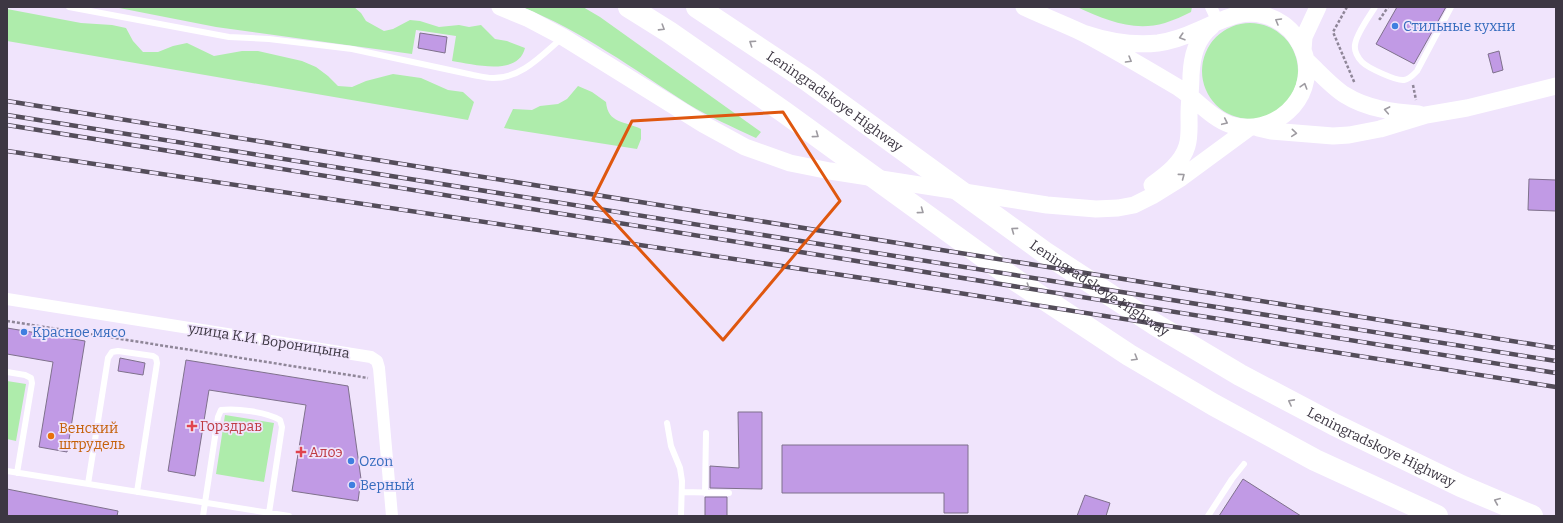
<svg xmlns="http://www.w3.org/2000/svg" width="1563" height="523" font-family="Bitter,serif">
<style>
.green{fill:#aeecab}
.building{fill:#c19ae5;stroke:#7f718c}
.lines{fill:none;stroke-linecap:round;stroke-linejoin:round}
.path{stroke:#8f8698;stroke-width:2.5;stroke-dasharray:3 2;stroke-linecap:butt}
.lane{stroke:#fff;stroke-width:6}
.street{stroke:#fff;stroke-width:12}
.secondary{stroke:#fff;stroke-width:17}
.highway{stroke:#fff;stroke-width:22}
.rail-casing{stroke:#544d5a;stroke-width:4.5}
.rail{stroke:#f0e4fc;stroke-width:3;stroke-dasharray:9;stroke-linecap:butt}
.oneway{stroke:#9e9ba1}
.marked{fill:none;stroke:#df570f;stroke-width:3;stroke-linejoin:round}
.shop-dot{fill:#3f7fe0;stroke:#f0e4fc;stroke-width:1.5}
.health-dot{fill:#e0444e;stroke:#f0e4fc;stroke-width:1.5}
.food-dot{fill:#e8710a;stroke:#f0e4fc;stroke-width:1.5}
.labels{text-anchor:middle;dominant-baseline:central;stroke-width:3.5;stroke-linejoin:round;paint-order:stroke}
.shop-label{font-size:14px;fill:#366cbe;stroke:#f0e4fc;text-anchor:start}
.street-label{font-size:14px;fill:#3d3743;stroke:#f0e4fc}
.health-label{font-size:14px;fill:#be3a42;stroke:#f0e4fc;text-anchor:start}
.food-label{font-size:14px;fill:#c56008;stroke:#f0e4fc;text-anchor:start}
</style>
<rect width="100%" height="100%" fill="#f0e4fc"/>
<path class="green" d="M 114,7 L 354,7 L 361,13 L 366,21 L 384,31 L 393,29 L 410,20 L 420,21 L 439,27 L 459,25 L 469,27 L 481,25 L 495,39 L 507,41 L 525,48 C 518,77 473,64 452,61 L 456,36 L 416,30 L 412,54 L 216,27 Z
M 522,7 L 583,7 L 600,17 L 761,132 L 756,138 C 733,127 709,117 688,104 C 635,70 580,30 522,7 Z
M 1077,7 L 1192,7 L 1191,12 C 1183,16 1174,20 1165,23 C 1133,32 1106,20 1077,7 Z
M 7,9 L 81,23 L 112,25 L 126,28 L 133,41 L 143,52 L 158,52 L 173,46 L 187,43 L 214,56 L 242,51 L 258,51 L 302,61 L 316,67 L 328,76 L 338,86 L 352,87 L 366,81 L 393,74 L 421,78 L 448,90 L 463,92 L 474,102 L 468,120 L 7,41 Z
M1202 71a48 48 0 1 1 96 0a48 48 0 1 1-96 0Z
M 578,86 L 592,92 L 606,102 C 608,124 625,121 641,129 L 641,139 L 637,149 L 504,128 L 513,109 L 532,110 L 540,106 L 558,104 L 567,99 Z
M 7,381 L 26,384 L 16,441 L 7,439 Z
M 225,415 L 274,423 L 264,482 L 216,474 Z"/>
<path class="building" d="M 1397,7 L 1446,7 L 1414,64 L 1376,44 Z
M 420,33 L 447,37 L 445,53 L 418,48 Z
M 1499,51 L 1503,70 L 1493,73 L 1488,54 Z
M 1529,179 L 1556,180 L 1556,211 L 1528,210 Z
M 7,328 L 85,341 L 67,452 L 39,447 L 53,362 L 7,354 Z
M 120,358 L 145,363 L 143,375 L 118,371 Z
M 186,360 L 348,386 L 361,479 L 358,501 L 292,491 L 306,405 L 209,390 L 195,476 L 168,471 Z
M 738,412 L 762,412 L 762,489 L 710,488 L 710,466 L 739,468 Z
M 782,445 L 968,445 L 968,513 L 944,513 L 944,493 L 782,493 Z
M 1243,479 L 1301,516 L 1219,516 Z
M 7,489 L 118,511 L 117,516 L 7,516 Z
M 1085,495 L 1110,503 L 1106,516 L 1077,516 Z
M 705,497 L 727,497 L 727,516 L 705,516 Z"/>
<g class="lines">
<path class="path" d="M 1347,7 L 1333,32 L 1355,84
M 1379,18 L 1380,19 L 1388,7
M 1413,85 L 1416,100
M 7,321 L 368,378"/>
<path class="lane" d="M 69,7 L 229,37 L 269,39 L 352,49 L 473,75 C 479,76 486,78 492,78 C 521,79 542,55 562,38
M 1375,7 C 1369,17 1356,34 1355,45 C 1354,51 1358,58 1362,62 C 1368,68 1396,81 1404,80 C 1410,79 1413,75 1417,71 L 1451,7
M 7,372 L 25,375 L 31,378 L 32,383 L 17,473
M 667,423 L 671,446 L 680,468 L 682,481 L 681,516
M 7,471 L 289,516
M 88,484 L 108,358 L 112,352 L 118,351 L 153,356 L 156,358 L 157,363 L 137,492
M 682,492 L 729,493
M 705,493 L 706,433
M 203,516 L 218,417 L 221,410 C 236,408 267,412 280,420 L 282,427 L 269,513
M 1208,516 L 1232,479 L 1244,464"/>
<path class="street" d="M 1211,7 L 1218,22
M 7,299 L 371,357 L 377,361 L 379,368 L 392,516"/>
<path class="secondary" d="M 500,7 L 529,19 L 563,37 L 703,124 L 745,147 L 790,163 L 830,171 L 1047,205 L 1096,209 L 1118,208 L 1134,205 L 1152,196 L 1181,178 L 1249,128
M 1024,7 C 1043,16 1064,24 1083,33 C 1115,50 1147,69 1179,88 C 1196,99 1212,119 1231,125 C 1273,137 1316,100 1305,56 C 1301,43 1293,31 1283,24 C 1252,3 1229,17 1199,30 C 1186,36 1172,41 1158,43 C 1132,46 1107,41 1083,33
M 1303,50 L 1304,37 L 1318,7
M 1306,60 C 1318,71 1332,87 1345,95 C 1367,109 1394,112 1419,114
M 1258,128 L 1271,131 L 1333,136 L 1349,135 L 1380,129 L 1426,115 L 1467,108 L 1556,86
M 1152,185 C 1166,175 1182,163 1187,146 C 1190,137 1189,125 1189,115 C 1189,102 1191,89 1191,75 C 1192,56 1196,39 1212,26"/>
<g class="highway">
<path d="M 629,7 L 669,32 L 784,112 L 1017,281 L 1129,355 L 1214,405 L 1315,460 L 1437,516"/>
<path id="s1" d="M 697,7 L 807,80 L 1044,252 L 1156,325 L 1240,375 L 1335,425 L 1461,486 L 1532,516"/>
</g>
<g class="rail-casing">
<path id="rail" d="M 7,101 L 1556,348
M 7,115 L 1556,361
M 7,125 L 1556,373
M 7,151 L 889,282 L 1556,387"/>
</g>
<use href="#rail" class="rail"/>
</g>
<defs><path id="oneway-chevron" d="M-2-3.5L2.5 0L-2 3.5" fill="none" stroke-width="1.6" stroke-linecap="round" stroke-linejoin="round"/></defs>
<g class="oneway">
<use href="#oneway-chevron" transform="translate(1278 21) rotate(-150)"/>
<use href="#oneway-chevron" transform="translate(662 28) rotate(32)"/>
<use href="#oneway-chevron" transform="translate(1182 37) rotate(163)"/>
<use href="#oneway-chevron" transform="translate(752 43) rotate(-146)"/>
<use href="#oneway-chevron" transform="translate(1129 60) rotate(30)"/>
<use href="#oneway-chevron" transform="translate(1304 86) rotate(-73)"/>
<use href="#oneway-chevron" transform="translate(1387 110) rotate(-169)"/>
<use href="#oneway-chevron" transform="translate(1225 122) rotate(25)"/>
<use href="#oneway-chevron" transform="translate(1294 133) rotate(5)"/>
<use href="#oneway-chevron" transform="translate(816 135) rotate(36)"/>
<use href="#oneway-chevron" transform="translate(1182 176) rotate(-37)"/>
<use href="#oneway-chevron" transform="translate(921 211) rotate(36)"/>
<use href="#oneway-chevron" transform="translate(1014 230) rotate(-144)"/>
<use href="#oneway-chevron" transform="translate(1027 287) rotate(33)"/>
<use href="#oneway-chevron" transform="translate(1135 358) rotate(31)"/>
<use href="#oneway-chevron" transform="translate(1291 402) rotate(-152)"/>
<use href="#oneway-chevron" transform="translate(1497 501) rotate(-157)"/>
</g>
<path class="marked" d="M 783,112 L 840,201 L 723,340 L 593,199 L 632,121 Z"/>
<g class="shop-dot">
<circle cx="1395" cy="26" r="4"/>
<circle cx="24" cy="332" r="4"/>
<circle cx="351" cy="461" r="4"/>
<circle cx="352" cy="485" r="4"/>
</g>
<g class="health-dot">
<path d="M190 420h4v4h4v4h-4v4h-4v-4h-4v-4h4z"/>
<path d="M299 446h4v4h4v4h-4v4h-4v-4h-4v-4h4z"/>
</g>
<circle class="food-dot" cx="51" cy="436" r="4"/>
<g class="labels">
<g class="shop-label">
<text x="1403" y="26">Стильные кухни</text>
<text x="32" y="332">Красное мясо</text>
<text x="359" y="461">Ozon</text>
<text x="360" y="485">Верный</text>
</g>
<g class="street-label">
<text stroke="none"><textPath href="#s1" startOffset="167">Leningradskoye Highway</textPath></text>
<text stroke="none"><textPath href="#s1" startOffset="491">Leningradskoye Highway</textPath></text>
<text transform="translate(269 341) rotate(9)">улица К.И. Вороницына</text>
<text stroke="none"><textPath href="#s1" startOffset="815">Leningradskoye Highway</textPath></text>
</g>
<g class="health-label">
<text x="200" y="426">Горздрав</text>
<text x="309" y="452">Алоэ</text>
</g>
<g class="food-label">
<text x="59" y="428">Венский<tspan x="59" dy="16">штрудель</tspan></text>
</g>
</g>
<rect width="1563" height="523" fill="none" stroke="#3d3743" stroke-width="16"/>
</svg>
